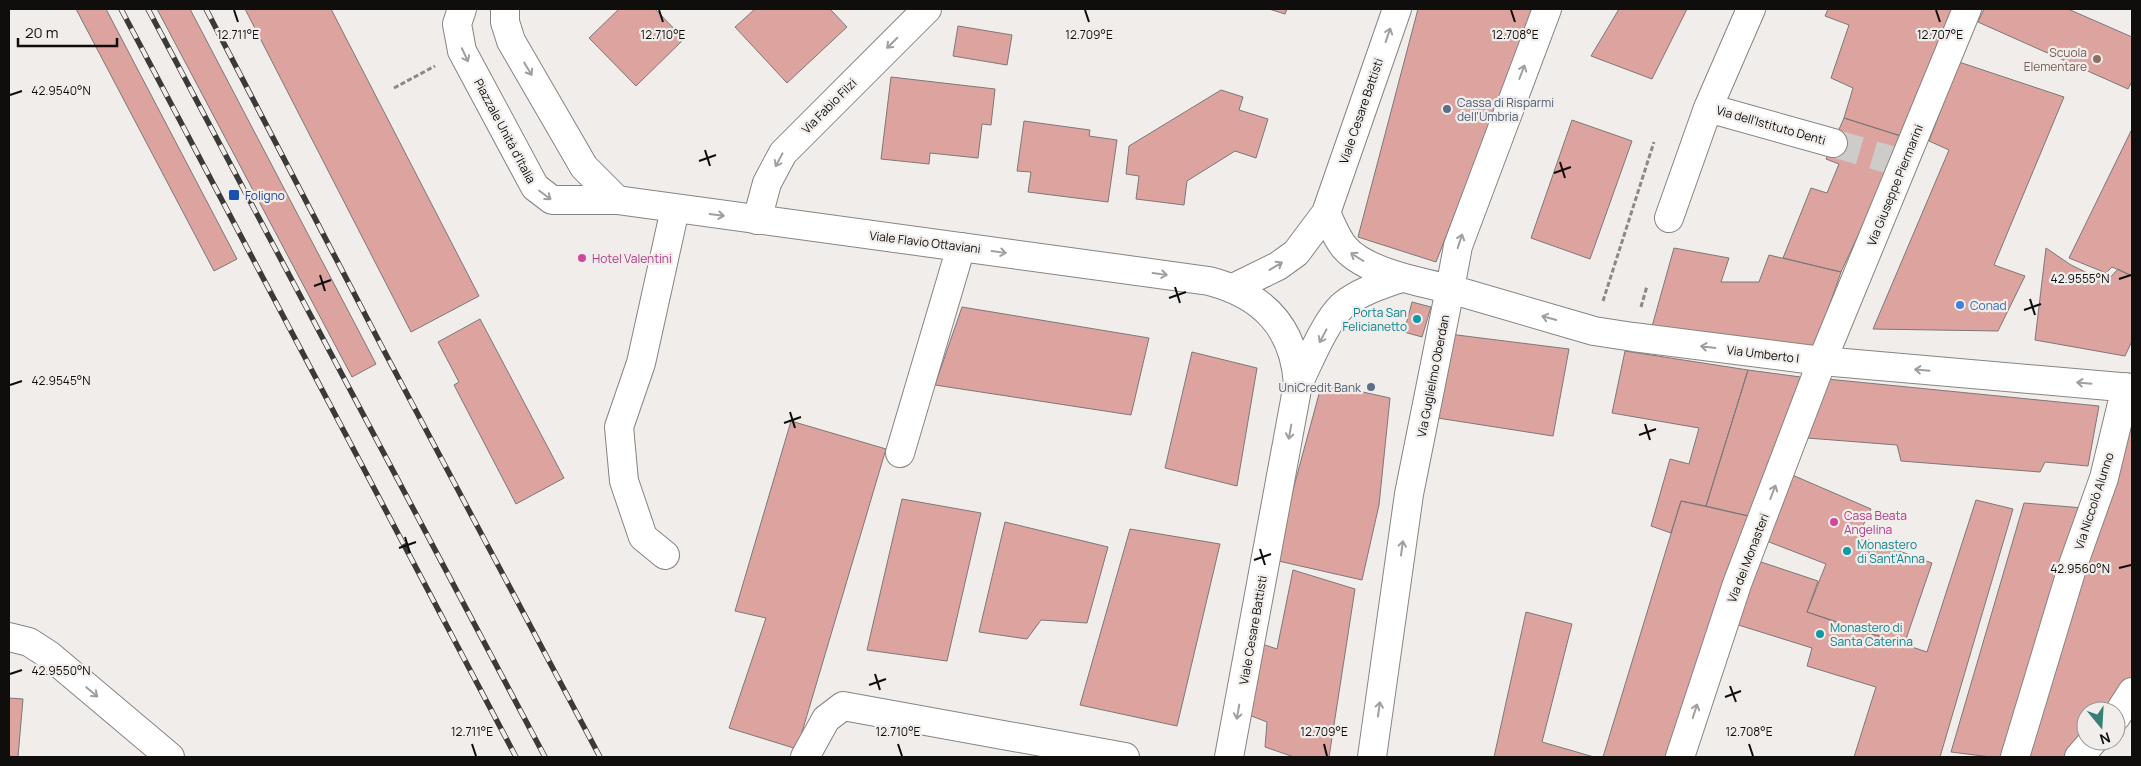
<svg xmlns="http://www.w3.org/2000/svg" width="2141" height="766" font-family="Manrope,sans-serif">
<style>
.building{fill:#dda39f;stroke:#7c7878}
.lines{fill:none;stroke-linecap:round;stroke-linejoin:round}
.minor-tunnel{stroke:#ceccc9;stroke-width:28;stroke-dasharray:28 14;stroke-linecap:butt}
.minor-casing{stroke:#878482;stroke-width:30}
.major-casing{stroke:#878482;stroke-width:30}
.path{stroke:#8b8987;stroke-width:3;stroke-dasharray:5 2.5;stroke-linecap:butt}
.minor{stroke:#fff;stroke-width:28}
.major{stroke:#fff;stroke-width:28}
.rail-casing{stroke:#3c3a39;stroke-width:5.5}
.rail{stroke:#f0edea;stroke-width:4;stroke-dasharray:11;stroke-linecap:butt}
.oneway{stroke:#9f9f9e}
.ticks{fill:none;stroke:#0f0e0d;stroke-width:2}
.education-dot{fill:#8d6e63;stroke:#f0edea;stroke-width:2}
.service-dot{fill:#5c6f8a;stroke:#f0edea;stroke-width:2}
.transit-dot{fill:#1a4fb4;stroke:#f0edea;stroke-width:2}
.hotel-dot{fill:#d1479c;stroke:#f0edea;stroke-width:2}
.shop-dot{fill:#3f7fe0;stroke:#f0edea;stroke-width:2}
.culture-dot{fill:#0f9aa8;stroke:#f0edea;stroke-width:2}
.labels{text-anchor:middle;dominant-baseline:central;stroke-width:4.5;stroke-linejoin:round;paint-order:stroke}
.education-label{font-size:12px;fill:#785e54;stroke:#f0edea;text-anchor:end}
.service-label{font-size:12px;fill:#4e5e75;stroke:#f0edea;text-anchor:start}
.street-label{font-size:12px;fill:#0f0e0d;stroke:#f0edea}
.transit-label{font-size:12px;fill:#164399;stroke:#f0edea;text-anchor:start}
.hotel-label{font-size:12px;fill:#b23c85;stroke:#f0edea;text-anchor:start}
.shop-label{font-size:12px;fill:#366cbe;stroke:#f0edea;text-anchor:start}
.culture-label{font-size:12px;fill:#0d838f;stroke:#f0edea;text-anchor:start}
.ticks-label{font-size:12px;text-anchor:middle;fill:#0f0e0d;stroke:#f0edea;stroke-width:4.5;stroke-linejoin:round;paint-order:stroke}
</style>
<rect width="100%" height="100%" fill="#f0edea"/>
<path class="building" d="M 76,9 L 106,9 L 237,259 L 214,271 Z
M 157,9 L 190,9 L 376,364 L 352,377 Z
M 245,9 L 331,9 L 479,296 L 411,332 Z
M 619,9 L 655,9 L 684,39 L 636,86 L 589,38 Z
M 755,9 L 830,9 L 847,27 L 787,83 L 735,27 Z
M 1269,9 L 1287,9 L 1285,14 Z
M 1418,9 L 1535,9 L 1436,262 L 1358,237 Z
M 1619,9 L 1687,9 L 1652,79 L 1591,56 Z
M 1828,9 L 1954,9 L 1904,137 L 1844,118 L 1853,88 L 1831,78 L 1849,25 L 1825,16 Z
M 1984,9 L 2068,9 L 2132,37 L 2132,81 L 2128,89 L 1978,22 Z
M 958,26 L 1012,35 L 1007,65 L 953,56 Z
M 1959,62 L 2064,97 L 1994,265 L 2025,276 L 1998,331 L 1873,329 L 1949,150 L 1929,141 Z
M 891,77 L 995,89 L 991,125 L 982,124 L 978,158 L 930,153 L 929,164 L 881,159 Z
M 1221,90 L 1243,97 L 1239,110 L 1268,119 L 1256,158 L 1235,151 L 1187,181 L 1184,205 L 1136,199 L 1139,176 L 1126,174 L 1129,146 Z
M 1844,118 L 1904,137 L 1841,272 L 1783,258 L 1811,188 L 1827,193 L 1839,164 L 1826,159 Z
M 1572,120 L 1632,141 L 1590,259 L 1531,238 Z
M 1024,121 L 1090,130 L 1089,136 L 1117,140 L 1108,202 L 1028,192 L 1031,172 L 1017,171 Z
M 2132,129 L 2132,276 L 2112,267 L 2106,273 L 2069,258 Z
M 1674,248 L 1729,258 L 1721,282 L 1759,282 L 1769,255 L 1841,272 L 1815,347 L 1651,330 Z
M 2046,248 L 2071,265 L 2106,282 L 2118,269 L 2132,276 L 2132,341 L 2125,356 L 2035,340 Z
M 1412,302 L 1431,307 L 1422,337 L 1404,332 Z
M 962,307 L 1149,338 L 1131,415 L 935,385 Z
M 480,319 L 564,478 L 516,504 L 454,385 L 459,382 L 438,342 Z
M 1449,334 L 1569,349 L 1553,436 L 1431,417 Z
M 1625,351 L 1748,370 L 1706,506 L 1681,501 L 1671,533 L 1651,526 L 1670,459 L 1689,464 L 1699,428 L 1612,413 Z
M 1192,352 L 1257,368 L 1237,486 L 1165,468 Z
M 1748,370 L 1808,378 L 1757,518 L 1706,506 Z
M 1827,379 L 2099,406 L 2088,466 L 2045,462 L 2040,472 L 1901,461 L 1897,445 L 1807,438 Z
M 1322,383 L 1390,398 L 1379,505 L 1362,580 L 1274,560 Z
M 2132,400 L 2132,676 L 2110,711 L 2086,711 L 2086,741 L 2077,757 L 2022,757 Z
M 791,421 L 886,449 L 797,749 L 729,728 L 766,618 L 735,611 Z
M 1790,474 L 1871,509 L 1858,536 L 1932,563 L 1904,645 L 1807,612 L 1826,564 L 1764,540 Z
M 902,499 L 981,513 L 947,661 L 867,650 Z
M 1976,500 L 2013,509 L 1940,757 L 1854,757 L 1876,687 L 1807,666 L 1812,648 L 1732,623 L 1752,559 L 1818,581 L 1807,612 L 1927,652 Z
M 1681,501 L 1757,518 L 1677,757 L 1603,757 Z
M 2024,503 L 2083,508 L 2009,757 L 1991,757 L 1951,752 Z
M 1005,522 L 1108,547 L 1087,623 L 1041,620 L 1027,639 L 979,632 Z
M 1130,529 L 1220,544 L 1177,726 L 1080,705 Z
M 1293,570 L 1355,589 L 1329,757 L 1294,757 L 1265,747 L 1267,722 L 1249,715 L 1259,643 L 1277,649 Z
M 1526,612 L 1572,624 L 1542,742 L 1594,757 L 1494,757 Z
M 9,698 L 23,699 L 18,757 L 9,756 Z"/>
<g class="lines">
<path class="minor-tunnel" d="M 1833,143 L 1894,161"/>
<g class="minor-casing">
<path id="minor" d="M 462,9 L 457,24 L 462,51 L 535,187 L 552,200 L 617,200
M 1547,9 L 1458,246 L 1450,289 L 1594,331 L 1633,337 L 1822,361 L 2132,388
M 1708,108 L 1833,143
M 1669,218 L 1708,108 L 1751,9
M 757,220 L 767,183 L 783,153 L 927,9
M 900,453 L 961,247
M 665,555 L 643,537 L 624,481 L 619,427 L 641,363 L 675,209
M 9,637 L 29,642 L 49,655 L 170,757
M 2116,717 L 2132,692
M 805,757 L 826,719 L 843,706 L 1125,757
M 1680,757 L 1737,584 L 1822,361 L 1967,9
M 2015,757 L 2073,565 L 2104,478 L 2126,387
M 2079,757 L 2093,741"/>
</g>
<g class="major-casing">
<path id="major" d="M 505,9 L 505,22 L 511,41 L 584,167 L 617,200 L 1209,281 C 1263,295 1294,327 1298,384 L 1229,757
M 1326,213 C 1332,225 1336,238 1345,248 C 1366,272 1419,282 1450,289 L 1409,494 L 1372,757
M 1233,288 L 1278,266 L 1296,253 L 1326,213 L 1397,9
M 1298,384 C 1309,362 1325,322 1342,306 C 1358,292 1381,285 1401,278"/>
</g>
<path class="path" d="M 394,88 L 435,66
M 1603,301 L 1654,142
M 1641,307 L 1647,286"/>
<use href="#minor" class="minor"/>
<use href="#major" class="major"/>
<g class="rail-casing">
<path id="rail" d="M 121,9 L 516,757
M 148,9 L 545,757
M 206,9 L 382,347 L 600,757"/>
</g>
<use href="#rail" class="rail"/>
</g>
<defs><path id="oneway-shaft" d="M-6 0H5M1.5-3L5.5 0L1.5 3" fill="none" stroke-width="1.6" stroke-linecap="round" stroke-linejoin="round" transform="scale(1.25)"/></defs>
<g class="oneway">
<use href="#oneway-shaft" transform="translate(1388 35) rotate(-71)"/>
<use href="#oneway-shaft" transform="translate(892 43) rotate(135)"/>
<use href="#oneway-shaft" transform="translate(465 55) rotate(65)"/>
<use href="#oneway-shaft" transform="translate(528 69) rotate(59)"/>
<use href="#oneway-shaft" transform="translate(1522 72) rotate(-69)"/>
<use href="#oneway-shaft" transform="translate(779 160) rotate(118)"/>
<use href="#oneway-shaft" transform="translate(545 195) rotate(37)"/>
<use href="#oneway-shaft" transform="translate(717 215) rotate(7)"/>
<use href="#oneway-shaft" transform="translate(1460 241) rotate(-72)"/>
<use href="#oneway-shaft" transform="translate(999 252) rotate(8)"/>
<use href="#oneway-shaft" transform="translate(1357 257) rotate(-148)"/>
<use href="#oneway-shaft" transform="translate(1276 266) rotate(-31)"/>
<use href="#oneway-shaft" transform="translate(1160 274) rotate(8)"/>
<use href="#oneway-shaft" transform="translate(1549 318) rotate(-164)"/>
<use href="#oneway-shaft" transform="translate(1323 336) rotate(118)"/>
<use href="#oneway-shaft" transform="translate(1708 347) rotate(-173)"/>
<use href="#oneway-shaft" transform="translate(1922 370) rotate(-175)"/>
<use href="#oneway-shaft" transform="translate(2084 383) rotate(-175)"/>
<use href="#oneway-shaft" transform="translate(1290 432) rotate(100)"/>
<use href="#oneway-shaft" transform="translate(1773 492) rotate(-69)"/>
<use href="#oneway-shaft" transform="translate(1402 548) rotate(-82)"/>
<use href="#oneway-shaft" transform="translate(92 692) rotate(40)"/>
<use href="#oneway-shaft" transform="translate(1379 709) rotate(-82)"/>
<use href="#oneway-shaft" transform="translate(1695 711) rotate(-72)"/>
<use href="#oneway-shaft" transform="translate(1238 712) rotate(100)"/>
</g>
<path class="ticks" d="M 234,10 L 238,22M 659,10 L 663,22M 1085,10 L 1089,22M 1511,10 L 1515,22M 1936,10 L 1940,22M 10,95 L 22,91M 705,150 L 710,166M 699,161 L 716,155M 1560,162 L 1565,178M 1554,173 L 1571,167M 320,275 L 325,291M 2119,279 L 2131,275M 314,286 L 331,280M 1175,287 L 1180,303M 1169,298 L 1186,292M 2030,299 L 2035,315M 2024,310 L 2041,304M 10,385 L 22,381M 790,412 L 795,428M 784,423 L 801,417M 1645,424 L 1650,440M 1639,435 L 1656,429M 405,537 L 410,553M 399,548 L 416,542M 1260,549 L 1265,565M 1254,560 L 1271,554M 2119,568 L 2131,565M 10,674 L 22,670M 875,674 L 880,690M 869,685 L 886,679M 1730,686 L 1736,702M 1725,697 L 1741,691M 472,744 L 476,756M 898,744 L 902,756M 1324,744 L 1327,756M 1749,744 L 1753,756"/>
<circle class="education-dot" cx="2097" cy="59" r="5"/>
<g class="service-dot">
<circle cx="1447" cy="109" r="5"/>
<circle cx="1371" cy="387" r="5"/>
</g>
<rect class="transit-dot" x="228" y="189" width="12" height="12" rx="2.5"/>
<g class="hotel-dot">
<circle cx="582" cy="258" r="5"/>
<circle cx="1834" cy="522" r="5"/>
</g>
<circle class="shop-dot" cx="1960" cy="305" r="5"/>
<g class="culture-dot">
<circle cx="1417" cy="319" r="5"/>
<circle cx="1847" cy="551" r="5"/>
<circle cx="1820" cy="634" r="5"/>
</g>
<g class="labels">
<g class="education-label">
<text x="2087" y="52">Scuola<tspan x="2087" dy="14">Elementare</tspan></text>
</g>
<g class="service-label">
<text x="1457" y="102">Cassa di Risparmi<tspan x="1457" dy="14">dell'Umbria</tspan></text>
<text x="1361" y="387" text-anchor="end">UniCredit Bank</text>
</g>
<g class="street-label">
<text transform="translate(829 106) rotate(-45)">Via Fabio Filzi</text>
<text transform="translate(1361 111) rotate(-71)">Viale Cesare Battisti</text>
<text transform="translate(1771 125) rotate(16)">Via dell'Istituto Denti</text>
<text transform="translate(505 131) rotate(62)">Piazzale Unità d'Italia</text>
<text transform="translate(1895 185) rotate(-68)">Via Giuseppe Piermarini</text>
<text transform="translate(925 242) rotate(7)">Viale Flavio Ottaviani</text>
<text transform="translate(1763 354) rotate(7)">Via Umberto I</text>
<text transform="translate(1433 376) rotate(-79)">Via Guglielmo Oberdan</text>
<text transform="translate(2094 501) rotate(-72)">Via Niccolò Alunno</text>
<text transform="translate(1748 558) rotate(-69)">Via dei Monasteri</text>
<text transform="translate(1253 630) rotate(-80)">Viale Cesare Battisti</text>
</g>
<g class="transit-label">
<text x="245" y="195">Foligno</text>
</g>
<g class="hotel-label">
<text x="592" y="258">Hotel Valentini</text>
<text x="1844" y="515">Casa Beata<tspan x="1844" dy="14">Angelina</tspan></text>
</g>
<g class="shop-label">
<text x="1970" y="305">Conad</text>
</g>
<g class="culture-label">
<text x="1407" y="312" text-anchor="end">Porta San<tspan x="1407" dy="14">Felicianetto</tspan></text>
<text x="1857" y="544">Monastero<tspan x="1857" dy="14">di Sant'Anna</tspan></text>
<text x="1830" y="627">Monastero di<tspan x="1830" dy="14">Santa Caterina</tspan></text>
</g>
</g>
<g class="ticks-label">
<text x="238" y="39">12.711°E</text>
<text x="663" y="39">12.710°E</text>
<text x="1089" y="39">12.709°E</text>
<text x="1515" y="39">12.708°E</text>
<text x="1940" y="39">12.707°E</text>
<text x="61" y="95">42.9540°N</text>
<text x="2080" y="283">42.9555°N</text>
<text x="61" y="385">42.9545°N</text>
<text x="2080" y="573">42.9560°N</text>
<text x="61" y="675">42.9550°N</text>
<text x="472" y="736">12.711°E</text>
<text x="898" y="736">12.710°E</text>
<text x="1324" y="736">12.709°E</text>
<text x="1749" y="736">12.708°E</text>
</g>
<rect width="2141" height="766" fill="none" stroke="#0f0e0d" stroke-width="20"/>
<g transform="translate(2101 726) rotate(162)"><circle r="24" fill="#f0edea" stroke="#969492"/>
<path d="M0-4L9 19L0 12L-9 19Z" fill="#387e75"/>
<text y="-8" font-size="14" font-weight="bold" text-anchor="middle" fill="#0f0e0d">N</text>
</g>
<path d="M18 38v8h99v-8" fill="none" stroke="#0f0e0d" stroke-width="2.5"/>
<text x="25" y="38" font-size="15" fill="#0f0e0d" stroke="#f0edea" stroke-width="4" paint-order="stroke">20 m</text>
</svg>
